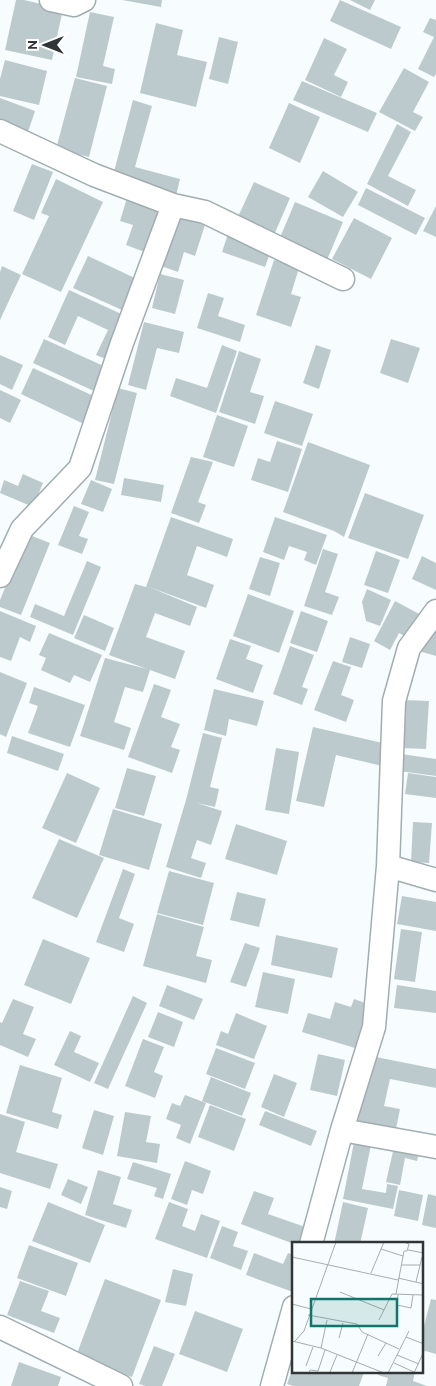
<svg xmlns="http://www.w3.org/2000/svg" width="436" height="1386" font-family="Overpass,sans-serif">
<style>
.building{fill:#bdcacd}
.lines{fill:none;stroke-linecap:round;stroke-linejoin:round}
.street-casing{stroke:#a1adb0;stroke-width:25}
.street{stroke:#fff;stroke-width:22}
.inset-road{fill:none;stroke:#a7adae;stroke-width:1}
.view{fill:#0f766e;fill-opacity:0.15;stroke:#0f766e;stroke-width:2.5}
.inset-edge{fill:none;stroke:#303537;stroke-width:2.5}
</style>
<rect width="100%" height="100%" fill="#f7fdfe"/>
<path class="building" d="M 16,0 L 24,0 L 63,9 L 52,60 L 5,50 Z
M 122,0 L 162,0 L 161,7 Z
M 340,0 L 401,27 L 391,49 L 330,21 Z
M 350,0 L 375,0 L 370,10 Z
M 90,12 L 114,17 L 103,66 L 115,69 L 112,84 L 76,77 Z
M 430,18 L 436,20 L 436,74 L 434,77 L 418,69 L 434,37 L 423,32 Z
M 156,23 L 183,30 L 177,55 L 207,62 L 196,107 L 140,93 Z
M 219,37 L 238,42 L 228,84 L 209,79 Z
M 324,38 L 347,49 L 334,75 L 348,82 L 341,97 L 305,80 Z
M 5,60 L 47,71 L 39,105 L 0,96 L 0,79 Z
M 404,68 L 429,82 L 413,112 L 423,117 L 415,131 L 379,112 Z
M 75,78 L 107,86 L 89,157 L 56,149 Z
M 302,81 L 377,113 L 368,132 L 293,100 Z
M 0,98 L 35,111 L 27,135 L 0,125 Z
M 133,100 L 152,106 L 135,167 L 180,179 L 176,196 L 112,179 Z
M 289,103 L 320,117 L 300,163 L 269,148 Z
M 397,124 L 411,132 L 388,176 L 416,190 L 408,206 L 367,184 Z
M 32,164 L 53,172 L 34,220 L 13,211 Z
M 323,171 L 358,192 L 343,217 L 308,197 Z
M 56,179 L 103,202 L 61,292 L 22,274 L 49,216 L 41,213 Z
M 254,182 L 290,198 L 274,235 L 237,219 Z
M 366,188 L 425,218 L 416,235 L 358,205 Z
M 127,198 L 165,211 L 150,254 L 126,245 L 133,225 L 120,221 Z
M 295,202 L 343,222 L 327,260 L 279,240 Z
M 436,206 L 436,237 L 423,231 Z
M 178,216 L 205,225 L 195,256 L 184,252 L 178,272 L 161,266 Z
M 354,218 L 392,238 L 371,279 L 332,259 Z
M 228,234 L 272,248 L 265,267 L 222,252 Z
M 88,256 L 137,279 L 122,310 L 73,288 Z
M 274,260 L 299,268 L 291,294 L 301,297 L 291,327 L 256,315 Z
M 2,266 L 21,275 L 0,320 L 0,272 Z
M 160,274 L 184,280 L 175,314 L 152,308 Z
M 69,290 L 128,317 L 108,360 L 96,355 L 108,330 L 78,316 L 65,345 L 48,337 Z
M 208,293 L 224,298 L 218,316 L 245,325 L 240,342 L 197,328 Z
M 144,322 L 184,332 L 179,353 L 157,348 L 146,390 L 128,385 Z
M 44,339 L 108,368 L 96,392 L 33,363 Z
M 391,339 L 420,348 L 408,383 L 380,373 Z
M 222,345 L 237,351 L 216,413 L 170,396 L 176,378 L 207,388 Z
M 316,345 L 331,350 L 319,389 L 303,383 Z
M 239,351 L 261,359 L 250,392 L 264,396 L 255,424 L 219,412 Z
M 0,355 L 23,365 L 12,390 L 0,384 Z
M 33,368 L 98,398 L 86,425 L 21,394 Z
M 118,388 L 137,393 L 114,484 L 95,480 Z
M 0,390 L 21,400 L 10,423 L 0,418 Z
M 275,401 L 313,414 L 302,446 L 264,433 Z
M 217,415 L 248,426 L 234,467 L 203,457 Z
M 277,441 L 302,449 L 288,492 L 251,480 L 258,458 L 270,462 Z
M 308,442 L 370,465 L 344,537 L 334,531 L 283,512 Z
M 191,457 L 213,462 L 198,502 L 206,505 L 199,523 L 171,513 Z
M 23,474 L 43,483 L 33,507 L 0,493 L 4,480 L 18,486 Z
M 124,478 L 164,485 L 161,502 L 121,495 Z
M 91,480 L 112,489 L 103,512 L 81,504 Z
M 365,493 L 424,515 L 408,559 L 348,538 Z
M 74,506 L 89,512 L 79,536 L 88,539 L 82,554 L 58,545 Z
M 171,517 L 233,539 L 227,557 L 197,546 L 187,575 L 214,585 L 206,608 L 149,587 L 197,607 L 190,626 L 155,613 L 146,637 L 185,651 L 175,679 L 150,670 L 143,692 L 125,687 L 114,722 L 131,728 L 124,750 L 80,736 L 105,658 L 147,669 L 109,655 L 135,584 L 146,587 Z
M 275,517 L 327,535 L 316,565 L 304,560 L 307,552 L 289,546 L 284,560 L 263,552 Z
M 27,534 L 50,543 L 21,615 L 0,607 L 0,600 Z
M 323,549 L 338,554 L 325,592 L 339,597 L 332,615 L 304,606 Z
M 376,551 L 400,560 L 388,593 L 364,585 Z
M 422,556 L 436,563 L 436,590 L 412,579 Z
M 260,557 L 280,563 L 270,596 L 249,589 Z
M 87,561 L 101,567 L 73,635 L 30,617 L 35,604 L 64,616 Z
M 367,589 L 391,600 L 380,626 L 366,621 L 362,602 Z
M 248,594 L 294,611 L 279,653 L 233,636 Z
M 395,601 L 423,616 L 410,639 L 399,633 L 390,650 L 374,641 Z
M 0,611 L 36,626 L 30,642 L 20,637 L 11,661 L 0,657 Z
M 301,611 L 328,621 L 317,652 L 290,643 Z
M 84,615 L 114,628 L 105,651 L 74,638 Z
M 436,619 L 436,656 L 415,650 Z
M 49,633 L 102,655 L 90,682 L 74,675 L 70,683 L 41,670 L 46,658 L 39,655 Z
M 350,637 L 370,644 L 362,668 L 342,662 Z
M 230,639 L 251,646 L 246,659 L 263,665 L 253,693 L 216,679 Z
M 290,646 L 314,655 L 302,687 L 308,689 L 302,705 L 273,694 Z
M 333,661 L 351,667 L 341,695 L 354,700 L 346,722 L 314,710 Z
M 0,672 L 27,683 L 6,737 L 0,734 Z
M 154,684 L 171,690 L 161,717 L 180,724 L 171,747 L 180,750 L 172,773 L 128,757 Z
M 34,687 L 85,705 L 70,747 L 28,733 L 38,706 L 29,703 Z
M 214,689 L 264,701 L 257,726 L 229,719 L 226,736 L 204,730 Z
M 404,700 L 429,701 L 426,749 L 401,748 Z
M 313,727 L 387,744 L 382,766 L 336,755 L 324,807 L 296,801 Z
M 203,733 L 222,738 L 210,787 L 219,789 L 215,807 L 197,803 L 222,811 L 211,845 L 197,840 L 191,858 L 206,863 L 201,878 L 166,867 L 186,800 Z
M 12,736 L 64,754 L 58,771 L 7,753 Z
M 276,748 L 299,752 L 289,814 L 265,810 Z
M 401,754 L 436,759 L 436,776 L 399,771 Z
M 127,768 L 156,776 L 144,816 L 115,808 Z
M 67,773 L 100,788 L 76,843 L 42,828 Z
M 408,773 L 436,777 L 436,798 L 405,794 Z
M 113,809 L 162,824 L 149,870 L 99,855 Z
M 413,822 L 432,823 L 429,863 L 411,862 Z
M 236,824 L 287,841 L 277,875 L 225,859 Z
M 59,839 L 104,858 L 77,918 L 32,898 Z
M 123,869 L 135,874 L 119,918 L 134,924 L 124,952 L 96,942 Z
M 169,871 L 214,883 L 203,925 L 157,913 Z
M 237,892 L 266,899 L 259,927 L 230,920 Z
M 402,896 L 436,902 L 436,931 L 397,924 Z
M 157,914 L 204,927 L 196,956 L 212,960 L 206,983 L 143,966 Z
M 401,929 L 422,932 L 415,982 L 394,979 Z
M 276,935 L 338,948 L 332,978 L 271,965 Z
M 43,939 L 90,958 L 71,1004 L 24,985 Z
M 245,943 L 260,948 L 246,987 L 230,982 Z
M 263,972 L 295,979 L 288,1014 L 255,1007 Z
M 167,985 L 203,999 L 194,1020 L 159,1006 Z
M 397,985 L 436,991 L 436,1013 L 394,1008 Z
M 133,996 L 147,1003 L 108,1089 L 94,1083 Z
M 13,999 L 34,1007 L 23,1034 L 36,1039 L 28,1057 L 0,1045 L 0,1022 L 2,1023 Z
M 354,999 L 368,1004 L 355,1048 L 302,1032 L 308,1013 L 330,1019 L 335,1002 L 351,1007 Z
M 158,1012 L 183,1022 L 174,1047 L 148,1037 Z
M 236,1013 L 267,1026 L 254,1059 L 216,1045 L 221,1031 L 228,1034 Z
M 70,1031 L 81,1036 L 74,1052 L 99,1063 L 90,1082 L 54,1065 Z
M 143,1039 L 164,1047 L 154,1072 L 163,1076 L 155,1098 L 125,1086 Z
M 216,1048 L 255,1063 L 245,1089 L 206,1074 Z
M 318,1054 L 345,1060 L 337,1096 L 310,1090 Z
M 371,1056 L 436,1069 L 436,1088 L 390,1079 L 384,1106 L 400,1109 L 396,1129 L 358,1121 Z
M 20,1065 L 62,1078 L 52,1112 L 62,1115 L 58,1129 L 6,1113 Z
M 274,1074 L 297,1083 L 284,1117 L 261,1107 Z
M 211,1077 L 251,1093 L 242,1116 L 202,1101 Z
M 185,1095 L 206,1103 L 190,1144 L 176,1138 L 181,1125 L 166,1119 L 172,1103 L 180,1106 Z
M 210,1105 L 246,1119 L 234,1151 L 198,1137 Z
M 94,1110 L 114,1116 L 103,1155 L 82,1148 Z
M 265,1111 L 317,1131 L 311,1146 L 259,1125 Z
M 125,1112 L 151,1116 L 146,1142 L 160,1144 L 157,1163 L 117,1156 Z
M 0,1114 L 25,1122 L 16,1152 L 58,1164 L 50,1189 L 0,1173 Z
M 355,1137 L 372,1140 L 362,1189 L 386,1193 L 387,1184 L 398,1186 L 393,1209 L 343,1199 Z
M 394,1147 L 419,1152 L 417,1161 L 405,1158 L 400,1185 L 386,1182 Z
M 185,1161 L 211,1171 L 203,1194 L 192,1190 L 187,1205 L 171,1199 Z
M 133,1162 L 171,1174 L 163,1199 L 154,1196 L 157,1188 L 127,1179 Z
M 98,1170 L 121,1177 L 113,1204 L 132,1210 L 126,1228 L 85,1215 Z
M 68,1179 L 88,1187 L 81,1204 L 61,1195 Z
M 0,1187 L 12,1191 L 7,1209 L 0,1207 Z
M 399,1190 L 423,1195 L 418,1221 L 394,1216 Z
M 254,1191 L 274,1198 L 268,1214 L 308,1228 L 302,1244 L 294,1244 L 241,1224 Z
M 428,1194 L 436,1196 L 436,1228 L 422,1225 Z
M 48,1202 L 105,1225 L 90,1263 L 32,1241 Z
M 169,1202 L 188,1209 L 182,1226 L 195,1231 L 201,1214 L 220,1221 L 207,1258 L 155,1239 Z
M 343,1202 L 368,1208 L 360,1244 L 334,1244 Z
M 222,1226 L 238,1232 L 233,1246 L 248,1251 L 241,1270 L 210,1258 Z
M 29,1245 L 78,1263 L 66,1296 L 17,1278 Z
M 254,1253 L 283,1264 L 288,1253 L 294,1255 L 293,1292 L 246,1275 Z
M 173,1269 L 193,1274 L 186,1306 L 165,1302 Z
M 105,1279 L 161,1300 L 132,1377 L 76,1356 Z
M 20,1281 L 49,1291 L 41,1311 L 60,1318 L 54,1333 L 7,1315 Z
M 431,1299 L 436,1300 L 436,1354 L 422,1350 L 422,1334 Z
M 195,1311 L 243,1329 L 227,1372 L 179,1354 Z
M 154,1346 L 175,1354 L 162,1386 L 145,1386 L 139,1384 Z
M 19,1362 L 61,1377 L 58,1386 L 11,1386 Z
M 293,1367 L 294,1372 L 364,1372 L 359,1386 L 293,1386 L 287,1384 Z
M 379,1372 L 415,1372 L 413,1381 L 427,1386 L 386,1386 L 388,1378 L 378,1375 Z"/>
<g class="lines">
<g class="street-casing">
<path id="street" d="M 51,0 L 74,5 L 84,0
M 0,131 L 94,175 L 173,205 L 205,212 L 343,279
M 0,576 L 22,529 L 80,468 L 122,343 L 173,205
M 388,866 L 436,880
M 342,1130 L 436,1147
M 311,1244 L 342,1130 L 374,1027 L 388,866 L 394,701 L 409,648 L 436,611
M 0,1327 L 121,1386
M 272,1386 L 294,1307"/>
</g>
<use href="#street" class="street"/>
</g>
<g transform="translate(292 1242)">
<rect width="131" height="131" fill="#f7fdfe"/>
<path class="inset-road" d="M 89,7 L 111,14M 116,8 L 132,11M 0,15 L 106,38M 109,23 L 128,23M 79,31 L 92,0M 106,36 L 132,42M 124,40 L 130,15M 48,50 L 92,68M 104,52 L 112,9 L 115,9 L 117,2 L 112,0M 106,53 L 105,63 L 119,66 L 121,53M 0,62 L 19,67M 16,73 L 65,82 L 70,90 L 107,107M 87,78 L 100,52 L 132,53M 114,95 L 132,102M 47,96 L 51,81M 0,99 L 29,106 L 92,131M 3,99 L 12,89 L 44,0M 29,106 L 35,78M 105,113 L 127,122M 86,114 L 94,101M 102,121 L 122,130M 14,124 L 21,105M 38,130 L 45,113M 17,131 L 18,128 L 26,129 L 33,108M 60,131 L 76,92M 96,131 L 117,89M 122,131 L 132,109"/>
<path class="view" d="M 19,57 L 105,57 L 105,84 L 19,84 Z"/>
<rect width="131" height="131" class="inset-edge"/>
</g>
<g transform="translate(45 45) rotate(270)" stroke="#ffffff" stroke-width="4" paint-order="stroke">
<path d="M0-4L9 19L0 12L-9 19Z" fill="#303537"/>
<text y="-8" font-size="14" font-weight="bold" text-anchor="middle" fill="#303537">N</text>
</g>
</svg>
